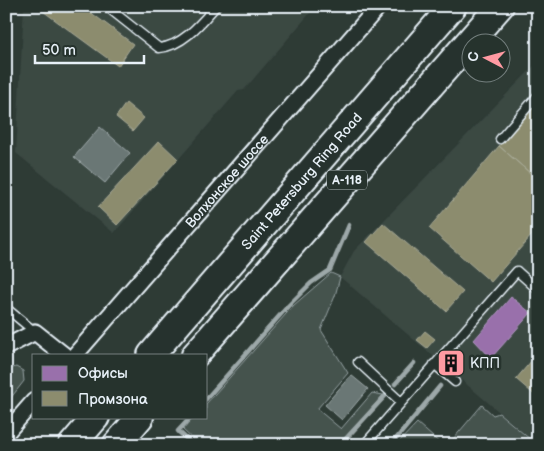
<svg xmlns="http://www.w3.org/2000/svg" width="544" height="451" font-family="'Balsamiq Sans',sans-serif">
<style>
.built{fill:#3b4843}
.green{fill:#45524e;stroke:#96a2a3}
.water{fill:#6b7775;stroke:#9da8a9}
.offices{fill:#9970ab;stroke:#b197c2}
.industry{fill:#8c8c6e;stroke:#a8aa97}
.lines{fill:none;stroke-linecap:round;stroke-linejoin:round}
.stream{stroke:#9da8a9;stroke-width:4.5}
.lane-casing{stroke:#e8f1f8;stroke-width:11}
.street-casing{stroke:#e8f1f8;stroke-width:19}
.highway-casing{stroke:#e8f1f8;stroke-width:30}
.lane{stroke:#26332d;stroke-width:8}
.street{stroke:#26332d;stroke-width:15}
.highway{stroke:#26332d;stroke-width:26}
.labels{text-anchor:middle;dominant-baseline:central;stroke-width:5;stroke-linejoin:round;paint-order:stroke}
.shield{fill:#26332d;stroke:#aeb8bb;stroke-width:1}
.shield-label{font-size:12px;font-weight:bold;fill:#e8f1f8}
.street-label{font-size:14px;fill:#e8f1f8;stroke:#26332d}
.poi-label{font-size:14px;fill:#e8f1f8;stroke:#26332d;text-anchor:start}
</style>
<rect width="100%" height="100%" fill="#2e3b35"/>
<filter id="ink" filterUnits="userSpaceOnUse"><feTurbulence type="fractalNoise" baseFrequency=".02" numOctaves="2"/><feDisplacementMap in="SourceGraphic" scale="10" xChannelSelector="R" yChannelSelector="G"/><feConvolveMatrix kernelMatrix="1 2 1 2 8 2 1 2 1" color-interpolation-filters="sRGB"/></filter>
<g filter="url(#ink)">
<path class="built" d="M 24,6 L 316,6 L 244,90 L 238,91 L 114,233 L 16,153 Z
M 538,62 L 538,445 L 340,277 L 354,251 Z"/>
<path class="green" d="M 331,273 L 340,277 L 335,296 L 321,330 L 348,373 L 317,409 L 341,429 L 372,393 L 383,395 L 340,445 L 199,445 L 183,430 L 194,417 L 206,417 L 206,404 L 294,305 Z
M 16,367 L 23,371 L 24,381 L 6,404 L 6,370 Z
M 482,405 L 493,415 L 499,413 L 537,445 L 448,445 Z
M 417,423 L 442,445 L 396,445 Z"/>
<path class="water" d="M 100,127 L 130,153 L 105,183 L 74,157 Z
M 351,375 L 368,389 L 342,420 L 325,405 Z"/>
<path class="offices" d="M 511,297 L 531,313 L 491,358 L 474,340 Z"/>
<path class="industry" d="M 36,6 L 82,6 L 133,44 L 118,66 Z
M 538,102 L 538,180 L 499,146 Z
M 126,103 L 144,118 L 133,131 L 116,117 Z
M 159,141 L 178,159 L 117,225 L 98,207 Z
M 499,146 L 538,180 L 538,228 L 491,282 L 429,228 Z
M 383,223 L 463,292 L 446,311 L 366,242 Z
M 425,331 L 435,339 L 427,348 L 417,340 Z
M 538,353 L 538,398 L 516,379 Z
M 449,356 L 458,364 L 452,370 L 443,362 Z"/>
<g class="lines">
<path class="stream" d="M 395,384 L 414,363
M 206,399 L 289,305 L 311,283 L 330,270 L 349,225
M 191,417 L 178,431 L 193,445
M 340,445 L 385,396
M 391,445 L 440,386"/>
<g class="lane-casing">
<path id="lane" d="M 106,6 L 159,48 C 183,46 201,23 216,6
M 500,139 L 538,95
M 6,308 L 35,332
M 358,362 L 401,402
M 434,364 L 455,382
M 364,445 L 517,271 L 538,290"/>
</g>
<g class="street-casing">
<g id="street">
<path d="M 6,347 L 35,332 L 64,355"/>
<path id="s1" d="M 75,355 L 379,6"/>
<path d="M 6,433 L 34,401"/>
</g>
</g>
<g class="highway-casing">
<g id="highway">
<path id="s2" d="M 151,355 L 453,6"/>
<path d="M 195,355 L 500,6"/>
<path d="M 72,445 L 96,417"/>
<path d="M 116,445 L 140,417"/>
</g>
</g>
<use href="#lane" class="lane"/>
<use href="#street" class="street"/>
<use href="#highway" class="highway"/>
</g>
</g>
<defs>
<g id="building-square" transform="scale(1.4375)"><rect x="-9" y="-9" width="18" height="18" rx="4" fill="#ff9aa2" stroke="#26332d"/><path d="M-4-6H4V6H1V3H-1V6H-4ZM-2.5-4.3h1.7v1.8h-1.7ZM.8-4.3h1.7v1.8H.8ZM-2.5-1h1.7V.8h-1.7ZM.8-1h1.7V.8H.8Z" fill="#111"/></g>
</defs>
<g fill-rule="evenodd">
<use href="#building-square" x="451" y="363"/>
</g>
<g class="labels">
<rect class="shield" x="327" y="170.5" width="40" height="19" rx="4"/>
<g class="shield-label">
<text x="347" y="180">А-118</text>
</g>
<g class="street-label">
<text stroke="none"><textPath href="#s1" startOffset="231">Волхонское шоссе</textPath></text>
<text stroke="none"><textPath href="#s2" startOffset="230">Saint Petersburg Ring Road</textPath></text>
</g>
<g class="poi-label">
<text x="470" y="363">КПП</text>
</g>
</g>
<rect width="544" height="451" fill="none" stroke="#26332d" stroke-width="25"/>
<rect x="12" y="12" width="519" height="426" fill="none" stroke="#e8f1f8" stroke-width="2" filter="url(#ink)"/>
<rect x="32" y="354" width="175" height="65" fill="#26332d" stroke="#747f7e"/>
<rect x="42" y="366" width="25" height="15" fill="#9970ab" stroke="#747f7e"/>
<text x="78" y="378" font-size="15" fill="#e8f1f8">Офисы</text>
<rect x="42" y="391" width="25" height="15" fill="#8c8c6e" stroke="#747f7e"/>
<text x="78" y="404" font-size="15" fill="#e8f1f8">Промзона</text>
<g transform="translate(486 58) rotate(276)"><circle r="24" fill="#26332d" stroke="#747f7e"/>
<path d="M0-4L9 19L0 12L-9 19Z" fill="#ff9aa2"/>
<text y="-8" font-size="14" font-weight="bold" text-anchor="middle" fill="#e8f1f8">С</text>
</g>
<path d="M35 55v8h109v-8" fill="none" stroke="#e8f1f8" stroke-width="2.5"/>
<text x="42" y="55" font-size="15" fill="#e8f1f8" stroke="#26332d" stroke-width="4" paint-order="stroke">50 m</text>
</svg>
